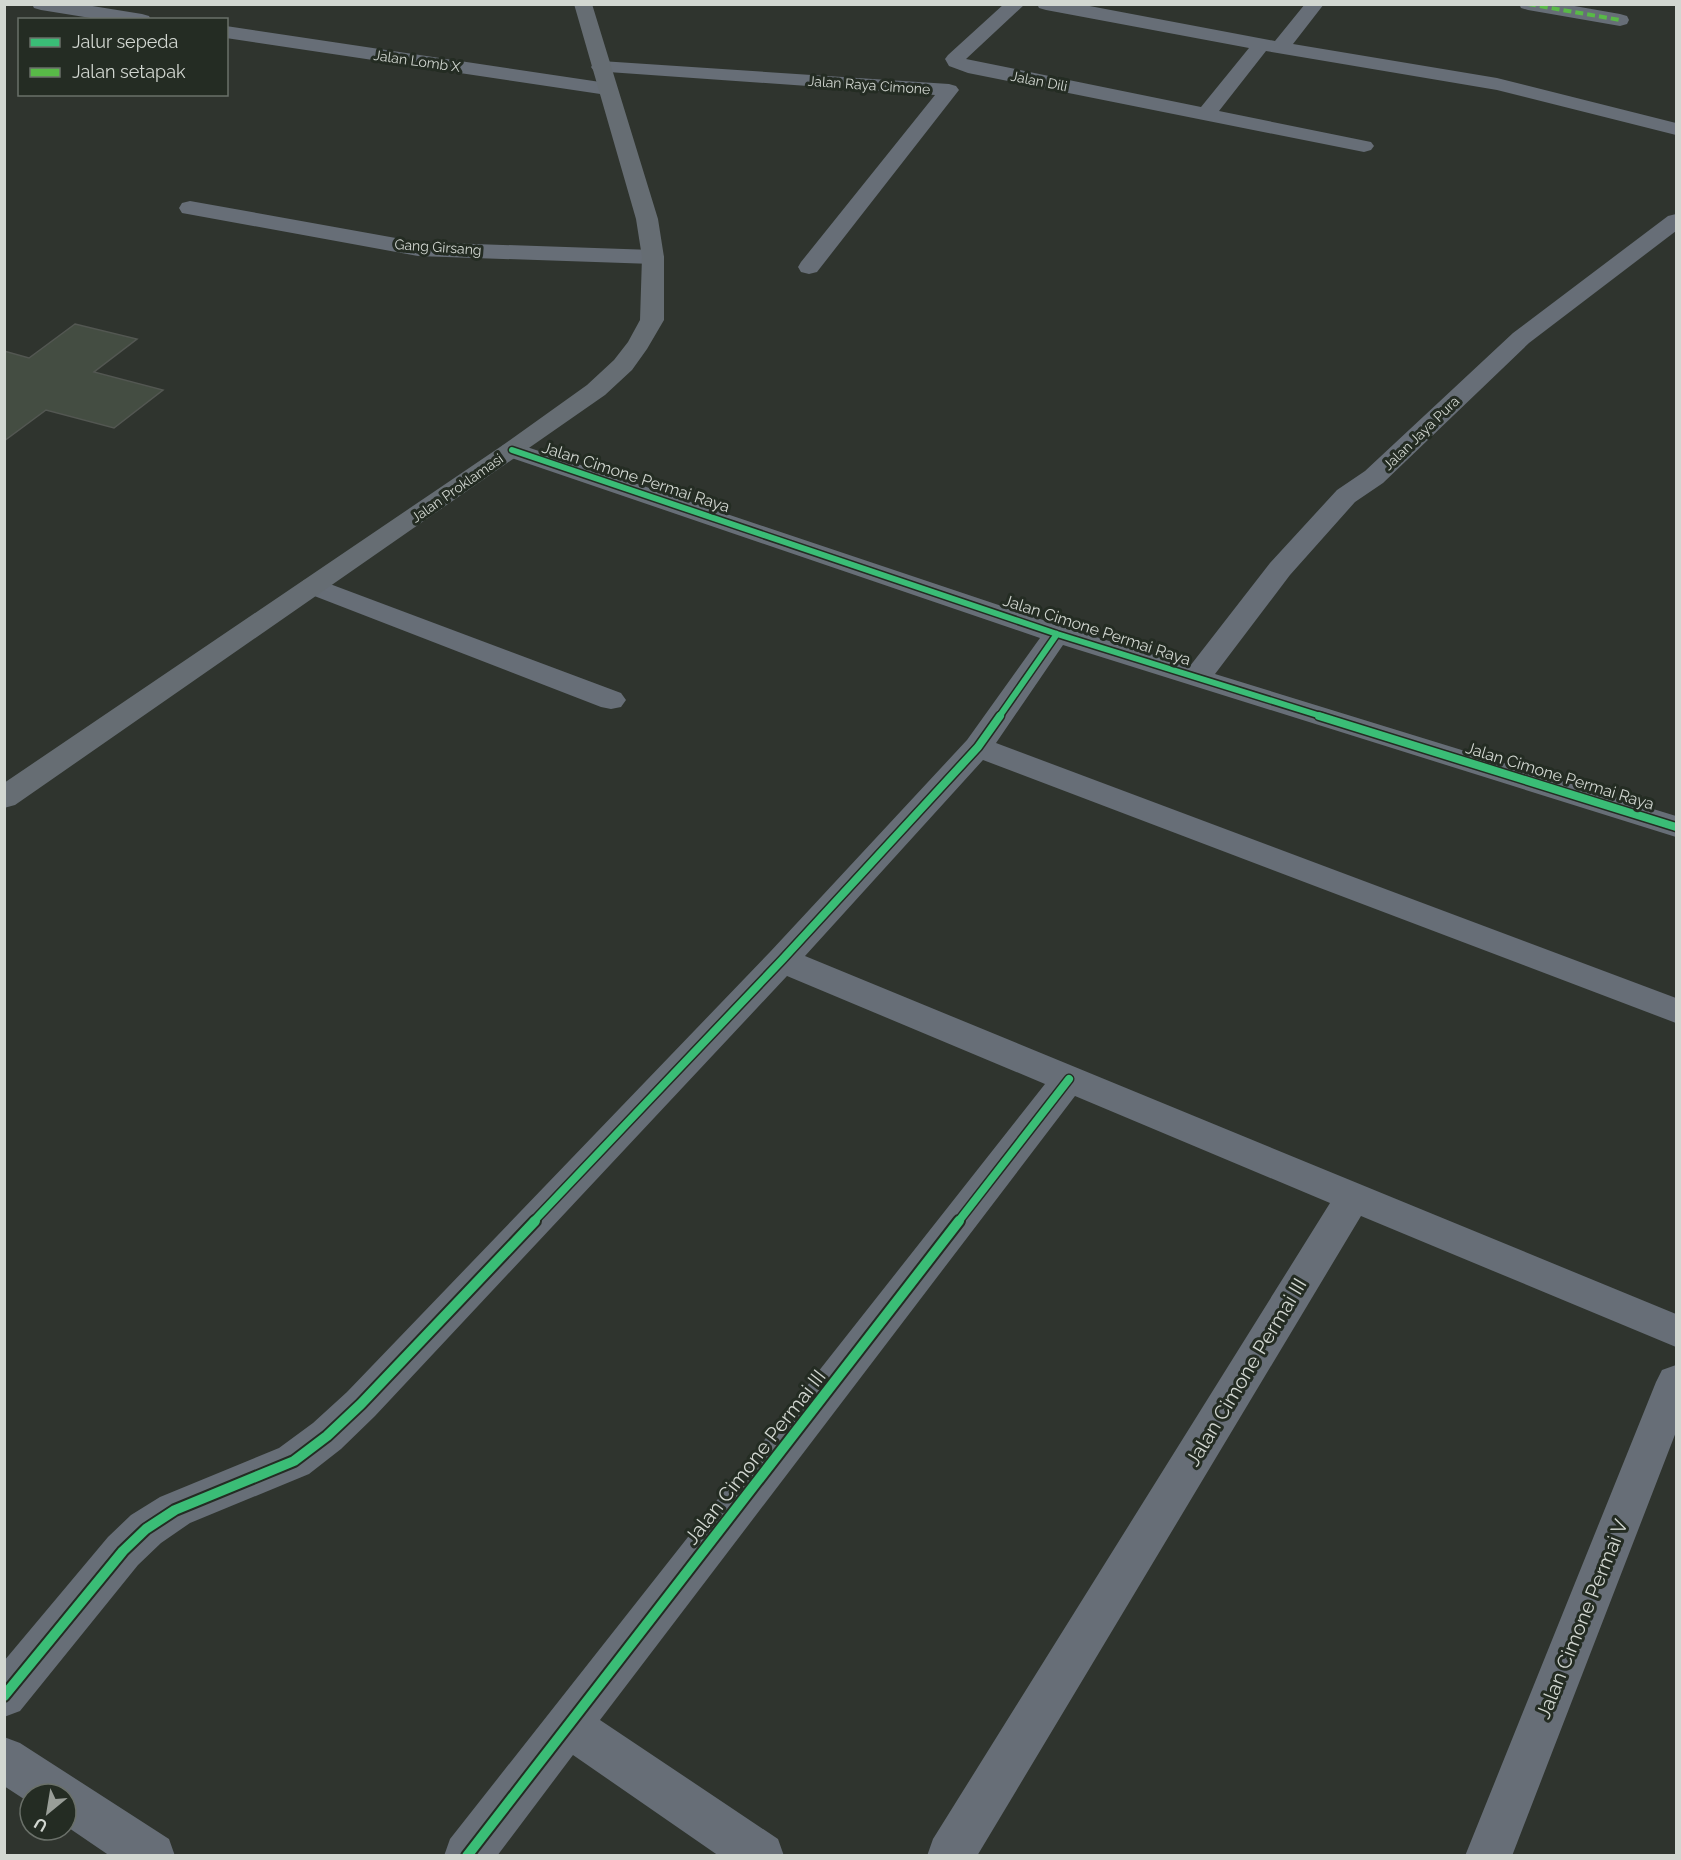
<svg xmlns="http://www.w3.org/2000/svg" width="1681" height="1860" font-family="Raleway,sans-serif">
<style>
.building{fill:#444d42;stroke:#535752;stroke-width:1.5}
.lines{fill:none;stroke-linecap:round;stroke-linejoin:round}
.minor{fill:#676e77;fill-rule:evenodd}
.major{fill:#666d73;fill-rule:evenodd}
.quiet{stroke:#58b947;stroke-width:4;stroke-dasharray:8 4;stroke-linecap:butt}
.cycleway-far2-casing{stroke:#242c23;stroke-width:9}
.cycleway-far1-casing{stroke:#242c23;stroke-width:11}
.cycleway-casing{stroke:#242c23;stroke-width:14}
.cycleway-far2{stroke:#3abd76;stroke-width:6}
.cycleway-far1{stroke:#3abd76;stroke-width:8}
.cycleway{stroke:#3abd76;stroke-width:10}
.labels{text-anchor:middle;dominant-baseline:central;stroke-width:6;stroke-linejoin:round;paint-order:stroke}
.far-street-label{font-size:14px;fill:#d2d7d1;stroke:#242c23}
.street-label{font-size:16px;fill:#d2d7d1;stroke:#242c23}
.near-street-label{font-size:20px;fill:#d2d7d1;stroke:#242c23}
</style>
<rect width="100%" height="100%" fill="#2f342e"/>
<path class="building" d="M 75,324 L 137,339 L 94,372 L 163,390 L 114,428 L 46,410 L 4,441 L 4,351 L 29,358 Z"/>
<g class="lines">
<path class="minor" d="M 32,4 L 80,4 L 142,14 L 149,16 L 151,20 L 103,20 L 41,10 L 34,8 Z
M 1004,4 L 1025,4 L 966,59 L 1201,107 L 1249,48 L 1046,10 L 1039,8 L 1037,4 L 1079,4 L 1275,41 L 1305,4 L 1324,4 L 1293,44 L 1497,78 L 1676,123 L 1676,135 L 1497,90 L 1266,51 L 1219,111 L 1371,142 L 1374,146 L 1371,150 L 1364,152 L 968,73 L 949,66 L 945,59 L 948,55 Z
M 1519,4 L 1563,4 L 1620,14 L 1627,16 L 1629,20 L 1627,24 L 1620,26 L 1528,10 L 1521,8 Z
M 226,26 L 607,83 L 614,85 L 617,89 L 614,93 L 607,95 L 226,38 Z
M 601,61 L 949,84 L 956,86 L 959,90 L 817,272 L 809,274 L 801,272 L 798,267 L 801,262 L 935,95 L 594,71 L 591,67 L 594,63 Z
M 190,201 L 418,242 L 653,250 L 661,252 L 664,257 L 661,262 L 653,264 L 418,256 L 182,213 L 179,208 L 182,203 Z
M 1676,214 L 1676,231 L 1529,343 L 1383,483 L 1355,502 L 1290,575 L 1215,674 L 1676,816 L 1676,837 L 1063,645 L 996,743 L 1676,998 L 1676,1023 L 983,760 L 805,956 L 1676,1314 L 1676,1347 L 1361,1216 L 977,1856 L 927,1856 L 933,1839 L 1330,1203 L 1075,1096 L 600,1720 L 778,1839 L 784,1856 L 719,1856 L 573,1755 L 497,1856 L 444,1856 L 450,1839 L 1045,1084 L 787,976 L 375,1416 L 341,1449 L 309,1474 L 190,1523 L 161,1543 L 138,1565 L 20,1711 L 4,1717 L 4,1661 L 108,1537 L 131,1515 L 160,1497 L 279,1448 L 313,1423 L 347,1392 L 770,952 L 967,740 L 1040,638 L 503,455 L 499,450 L 503,445 L 512,442 L 521,445 L 1067,628 L 1190,666 L 1270,563 L 1337,490 L 1365,471 L 1513,333 L 1668,216 Z
M 314,578 L 621,693 L 626,700 L 621,707 L 611,709 L 601,707 L 304,592 L 300,586 L 304,580 Z
M 1676,1365 L 1676,1432 L 1512,1856 L 1465,1856 L 1656,1382 L 1662,1370 Z
M 4,1737 L 20,1743 L 169,1839 L 175,1856 L 110,1856 L 66,1826 L 66,1794 L 30,1794 L 30,1803 L 4,1786 Z"/>
<path class="major" d="M 574,4 L 592,4 L 658,219 L 664,257 L 664,320 L 647,349 L 632,370 L 605,395 L 15,805 L 4,808 L 4,783 L 503,445 L 587,385 L 614,360 L 628,342 L 640,320 L 642,257 L 636,219 Z"/>
<path class="quiet" d="M 1528,4 L 1620,20"/>
<g class="cycleway-far2-casing">
<path id="cycleway-far2" d="M 512,450 L 1057,634 L 1324,717
M 999,717 L 1057,634"/>
</g>
<g class="cycleway-far1-casing">
<path id="cycleway-far1" d="M 1319,716 L 1676,827
M 533,1222 L 782,960 L 978,747 L 1000,716
M 958,1222 L 1069,1079"/>
</g>
<g class="cycleway-casing">
<path id="cycleway" d="M 4,1696 L 123,1551 L 146,1529 L 175,1510 L 294,1461 L 327,1436 L 361,1404 L 535,1221
M 467,1856 L 959,1221"/>
</g>
<use href="#cycleway-far2" class="cycleway-far2"/>
<use href="#cycleway-far1" class="cycleway-far1"/>
<use href="#cycleway" class="cycleway"/>
</g>
<g class="labels">
<g class="far-street-label">
<text transform="translate(417 61) rotate(8)">Jalan Lomb X</text>
<text transform="translate(1039 81) rotate(11)">Jalan Dili</text>
<text transform="translate(869 85) rotate(4)">Jalan Raya Cimone</text>
<text transform="translate(438 247) rotate(4)">Gang Girsang</text>
<text transform="translate(1421 433) rotate(-44)">Jalan Jaya Pura</text>
<text transform="translate(457 488) rotate(-35)">Jalan Proklamasi</text>
</g>
<g class="street-label">
<text transform="translate(636 477) rotate(18)">Jalan Cimone Permai Raya</text>
<text transform="translate(1097 630) rotate(18)">Jalan Cimone Permai Raya</text>
<text transform="translate(1560 776) rotate(17)">Jalan Cimone Permai Raya</text>
</g>
<g class="near-street-label">
<text transform="translate(1246 1372) rotate(-59)">Jalan Cimone Permai III</text>
<text transform="translate(755 1457) rotate(-52)">Jalan Cimone Permai III</text>
<text transform="translate(1582 1619) rotate(-68)">Jalan Cimone Permai V</text>
</g>
</g>
<rect width="1681" height="1860" fill="none" stroke="#d2d7d1" stroke-width="12"/>
<rect x="18" y="18" width="210" height="78" fill="#242c23" stroke="#6a7069" stroke-width="1.5"/>
<rect x="30" y="38" width="30" height="9" fill="#3abd76" stroke="#6a7069" stroke-width="1.5"/>
<text x="72" y="48" font-size="18" fill="#d2d7d1">Jalur sepeda</text>
<rect x="30" y="68" width="30" height="9" fill="#58b947" stroke="#6a7069" stroke-width="1.5"/>
<text x="72" y="78" font-size="18" fill="#d2d7d1">Jalan setapak</text>
<g transform="translate(48 1812) rotate(210)"><circle r="28" fill="#242c23" stroke="#6a7069" stroke-width="1.5"/>
<path d="M0-4.5L10 22L0 15L-10 22Z" fill="#999e98"/>
<text y="-9" font-size="16" font-weight="bold" text-anchor="middle" fill="#d2d7d1">U</text>
</g>
</svg>
